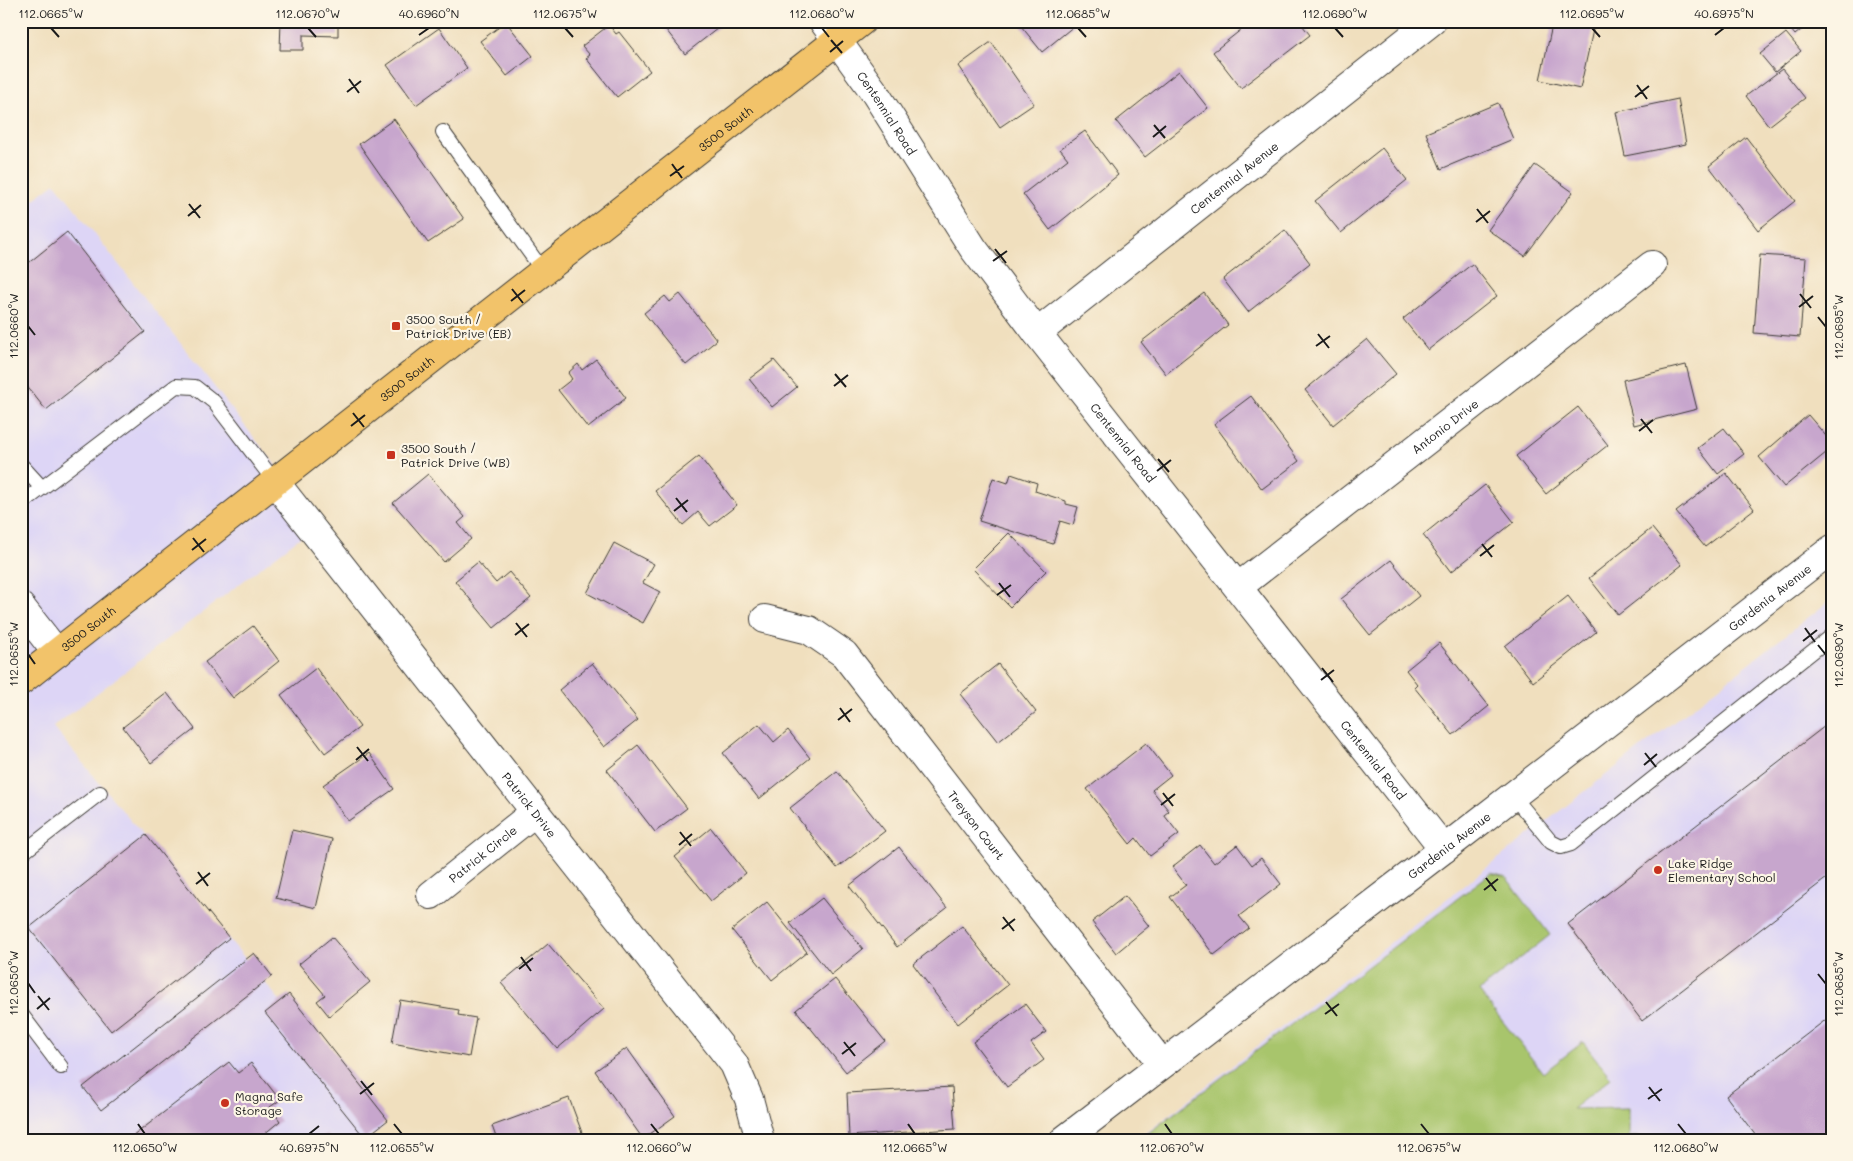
<svg xmlns="http://www.w3.org/2000/svg" width="1853" height="1161" font-family="Mali,sans-serif">
<style>
.built{fill:#ddd5f6}
.green{fill:#a8c56c;stroke:#627044}
.building{fill:#c7a6cd}
.lines{fill:none;stroke-linecap:round;stroke-linejoin:round}
.lane-casing{stroke:#3c3934;stroke-width:16}
.street-casing{stroke:#3c3934;stroke-width:30}
.primary-casing{stroke:#3c3934;stroke-width:30}
.lane{stroke:#fff;stroke-width:14}
.street{stroke:#fff;stroke-width:28}
.primary{stroke:#f2c36a;stroke-width:28}
.ticks{fill:none;stroke:#1c1c1c;stroke-width:2}
.poi-dot{fill:#c8321e;stroke:#fcf5e5;stroke-width:2}
.labels{text-anchor:middle;dominant-baseline:central;stroke-width:4.5;stroke-linejoin:round;paint-order:stroke}
.street-label{font-size:12px;fill:#1c1c1c;stroke:#fcf5e5}
.poi-label{font-size:12px;fill:#1c1c1c;stroke:#fcf5e5;text-anchor:start}
.neatline{fill:none;stroke:#1c1c1c;stroke-width:2}
.ticks-label{font-size:12px;text-anchor:middle;fill:#1c1c1c}
</style>
<rect width="100%" height="100%" fill="#fcf5e5"/>
<filter id="ink" filterUnits="userSpaceOnUse"><feTurbulence type="fractalNoise" baseFrequency=".02" numOctaves="2"/><feDisplacementMap in="SourceGraphic" scale="10" xChannelSelector="R" yChannelSelector="G"/><feConvolveMatrix kernelMatrix="1 2 1 2 8 2 1 2 1" color-interpolation-filters="sRGB"/></filter>
<filter id="wash" filterUnits="userSpaceOnUse"><feTurbulence type="fractalNoise" baseFrequency=".0096" numOctaves="4" result="noise"/><feDisplacementMap in="SourceGraphic" scale="20" xChannelSelector="R" yChannelSelector="G"/><feGaussianBlur stdDeviation="1.12" result="paint"/><feColorMatrix in="noise" values="0 0 0 0 0 0 0 0 0 0 0 0 0 0 0 0 0 1.4 0 .05"/><feComposite in="paint" operator="in"/></filter>
<g filter="url(#wash)">
<rect width="100%" height="100%" fill="#f0dfbe"/>
<path class="built" d="M 55,183 L 320,522 L 53,727 L 384,1126 L 366,1140 L 21,1140 L 21,209 Z
M 1832,599 L 1832,1140 L 1137,1140 Z"/>
<path class="green" d="M 1491,873 L 1506,877 L 1550,935 L 1479,991 L 1543,1073 L 1583,1042 L 1611,1078 L 1572,1109 L 1629,1108 L 1629,1137 L 1680,1137 L 1683,1140 L 1139,1140 Z"/>
<g id="blocks">
<path class="building" d="M 281,21 L 338,21 L 338,36 L 303,35 L 303,50 L 280,50 Z
M 659,21 L 727,21 L 685,54 Z
M 1017,21 L 1080,21 L 1042,52 Z
M 1252,21 L 1299,21 L 1310,35 L 1241,88 L 1213,52 Z
M 1553,21 L 1595,21 L 1580,89 L 1540,80 Z
M 1784,21 L 1812,21 L 1795,35 Z
M 506,22 L 533,56 L 507,76 L 480,41 Z
M 609,25 L 616,34 L 619,32 L 650,71 L 617,97 L 586,58 L 590,55 L 582,46 Z
M 439,28 L 467,68 L 416,105 L 387,65 Z
M 1786,33 L 1801,51 L 1775,72 L 1760,54 Z
M 991,42 L 1034,104 L 1000,127 L 958,66 Z
M 1782,69 L 1805,98 L 1769,126 L 1746,96 Z
M 1179,71 L 1208,108 L 1145,157 L 1116,121 Z
M 1832,75 L 1832,92 L 1824,82 Z
M 1678,99 L 1686,144 L 1625,156 L 1616,112 Z
M 1498,103 L 1513,139 L 1441,169 L 1426,133 Z
M 394,119 L 464,219 L 428,243 L 359,144 Z
M 1085,131 L 1118,175 L 1050,230 L 1023,194 L 1068,159 L 1060,149 Z
M 1746,137 L 1795,201 L 1758,230 L 1709,166 Z
M 1382,148 L 1407,180 L 1341,233 L 1315,201 Z
M 1535,165 L 1573,192 L 1525,256 L 1488,230 Z
M 1285,230 L 1310,263 L 1248,312 L 1223,279 Z
M 67,232 L 145,332 L 46,410 L 21,379 L 21,269 Z
M 1760,255 L 1806,258 L 1800,337 L 1754,333 Z
M 1472,264 L 1497,296 L 1428,350 L 1403,319 Z
M 1204,293 L 1228,325 L 1166,374 L 1141,342 Z
M 680,294 L 717,340 L 686,365 L 644,313 L 665,296 L 670,302 Z
M 1367,339 L 1396,374 L 1333,425 L 1305,390 Z
M 596,359 L 626,398 L 588,428 L 558,390 L 572,379 L 568,373 L 578,364 L 582,370 Z
M 774,360 L 797,387 L 772,407 L 749,379 Z
M 1686,365 L 1697,409 L 1634,425 L 1623,380 Z
M 1251,396 L 1299,461 L 1262,489 L 1214,424 Z
M 1578,407 L 1608,445 L 1546,494 L 1516,456 Z
M 1808,415 L 1832,443 L 1832,448 L 1784,487 L 1759,457 Z
M 1724,428 L 1744,454 L 1718,474 L 1698,448 Z
M 699,456 L 737,505 L 710,526 L 698,512 L 683,525 L 655,491 Z
M 1726,473 L 1754,509 L 1705,547 L 1676,512 Z
M 428,474 L 465,517 L 458,523 L 471,539 L 444,562 L 393,503 Z
M 1011,474 L 1037,483 L 1035,491 L 1066,501 L 1066,504 L 1078,507 L 1073,525 L 1060,521 L 1053,544 L 979,521 L 993,478 L 1008,483 Z
M 1485,485 L 1514,522 L 1451,572 L 1423,535 Z
M 1652,528 L 1682,565 L 1618,615 L 1589,578 Z
M 1009,533 L 1046,571 L 1010,607 L 973,569 Z
M 614,543 L 654,564 L 643,583 L 660,592 L 643,623 L 587,593 Z
M 1391,560 L 1419,596 L 1370,635 L 1341,599 Z
M 478,562 L 496,583 L 509,572 L 531,598 L 494,628 L 455,581 Z
M 1568,596 L 1596,632 L 1533,682 L 1505,646 Z
M 253,626 L 279,661 L 233,698 L 205,662 Z
M 1439,643 L 1489,706 L 1453,735 L 1414,687 L 1417,684 L 1406,670 Z
M 592,663 L 638,720 L 604,747 L 559,690 Z
M 998,664 L 1036,712 L 998,742 L 960,694 Z
M 316,668 L 360,727 L 325,753 L 281,695 Z
M 167,693 L 195,729 L 151,763 L 123,727 Z
M 759,724 L 774,742 L 788,730 L 810,758 L 759,799 L 723,753 Z
M 1825,726 L 1832,735 L 1832,874 L 1642,1021 L 1568,924 Z
M 1146,743 L 1171,775 L 1152,790 L 1169,811 L 1164,815 L 1179,834 L 1150,856 L 1136,838 L 1130,844 L 1087,789 Z
M 638,745 L 687,808 L 655,832 L 607,770 Z
M 369,753 L 394,789 L 348,821 L 323,785 Z
M 837,771 L 885,831 L 837,868 L 790,808 Z
M 711,828 L 746,873 L 711,901 L 675,857 Z
M 292,830 L 332,839 L 316,908 L 276,898 Z
M 146,835 L 229,938 L 111,1031 L 29,928 Z
M 1200,845 L 1214,863 L 1237,845 L 1252,865 L 1261,858 L 1281,884 L 1239,916 L 1249,928 L 1214,955 L 1170,897 L 1186,885 L 1172,867 Z
M 899,847 L 947,908 L 897,947 L 849,886 Z
M 1125,896 L 1149,926 L 1116,953 L 1092,922 Z
M 822,898 L 863,949 L 831,975 L 790,923 Z
M 767,902 L 807,952 L 772,980 L 732,930 Z
M 962,926 L 1008,985 L 958,1024 L 913,964 Z
M 332,937 L 370,982 L 329,1016 L 317,1001 L 325,995 L 299,964 Z
M 548,944 L 604,1009 L 557,1049 L 501,983 Z
M 254,953 L 272,976 L 101,1110 L 83,1087 Z
M 835,979 L 885,1041 L 846,1072 L 796,1010 Z
M 289,994 L 388,1120 L 365,1138 L 265,1013 Z
M 400,1000 L 459,1010 L 458,1015 L 476,1018 L 469,1057 L 392,1043 Z
M 1025,1004 L 1046,1032 L 1031,1043 L 1044,1060 L 1007,1087 L 973,1042 Z
M 1832,1015 L 1832,1140 L 1759,1140 L 1726,1096 Z
M 627,1048 L 675,1116 L 643,1139 L 595,1071 Z
M 229,1062 L 238,1073 L 251,1063 L 280,1100 L 270,1107 L 280,1121 L 257,1140 L 128,1140 Z
M 952,1087 L 955,1129 L 849,1136 L 847,1093 Z
M 569,1098 L 584,1138 L 579,1140 L 497,1140 L 492,1126 Z
M 326,1134 L 331,1140 L 319,1140 Z"/>
</g>
</g>
<g filter="url(#ink)">
<use href="#blocks" fill-opacity="0" stroke="#3c3934" stroke-width="1"/>
<g class="lines">
<g class="lane-casing">
<path id="lane" d="M 443,132 L 543,271
M 21,465 L 42,488
M 21,504 L 176,386 L 195,387 L 214,402 L 275,482
M 1513,796 L 1551,842 L 1561,847 L 1571,844 L 1832,636
M 21,854 L 100,793
M 21,1014 L 61,1067"/>
</g>
<g class="street-casing">
<g id="street">
<path id="s1" d="M 823,21 L 875,93 L 973,248 L 1037,333 L 1444,849"/>
<path id="s2" d="M 1037,333 L 1432,21"/>
<path id="s3" d="M 275,482 L 734,1064 L 749,1099 L 760,1140"/>
<path id="s4" d="M 1238,587 L 1652,265"/>
<path d="M 21,607 L 57,653"/>
<path id="s5" d="M 765,619 L 809,630 L 844,654 L 1162,1064"/>
<path id="s6" d="M 431,895 L 535,812"/>
<path id="s7" d="M 1064,1140 L 1444,849 L 1832,549"/>
</g>
</g>
<g class="primary-casing">
<g id="primary">
<path id="s8" d="M 21,681 L 862,21"/>
</g>
</g>
<use href="#lane" class="lane"/>
<use href="#street" class="street"/>
<use href="#primary" class="primary"/>
</g>
</g>
<path class="ticks" d="M 51,28 L 59,37M 308,28 L 316,37M 565,28 L 573,37M 822,28 L 829,37M 1078,28 L 1086,37M 1335,28 L 1343,37M 1592,28 L 1600,37M 419,35 L 429,28M 1715,35 L 1724,28M 831,40 L 842,53M 830,52 L 843,41M 349,79 L 359,93M 1637,85 L 1647,99M 347,92 L 361,81M 1635,97 L 1649,86M 1154,125 L 1165,138M 1153,137 L 1166,126M 672,164 L 682,178M 670,176 L 684,166M 189,204 L 200,218M 1477,209 L 1488,223M 188,216 L 201,205M 1476,222 L 1490,211M 995,249 L 1006,263M 993,261 L 1007,251M 512,289 L 523,303M 1800,294 L 1811,308M 511,301 L 525,290M 1799,307 L 1813,296M 1818,317 L 1826,327M 28,326 L 35,335M 1318,334 L 1329,348M 1316,346 L 1330,336M 835,374 L 846,387M 834,386 L 848,375M 353,413 L 364,427M 1641,419 L 1652,433M 351,426 L 365,415M 1639,431 L 1653,420M 1158,459 L 1169,472M 1157,471 L 1171,460M 676,498 L 687,512M 674,511 L 688,500M 193,538 L 204,552M 1482,544 L 1492,557M 192,550 L 206,539M 1480,556 L 1494,545M 999,583 L 1010,597M 997,595 L 1011,585M 516,623 L 527,637M 1805,628 L 1815,642M 515,635 L 529,624M 1803,641 L 1817,630M 1818,645 L 1826,655M 28,654 L 35,664M 1322,668 L 1333,682M 1321,680 L 1334,670M 840,708 L 850,722M 838,720 L 852,709M 357,747 L 368,761M 1645,753 L 1656,767M 356,760 L 369,749M 1644,765 L 1657,754M 1163,793 L 1173,806M 1161,805 L 1175,794M 680,832 L 691,846M 679,845 L 692,834M 198,872 L 208,886M 1486,878 L 1496,891M 196,884 L 210,873M 1484,890 L 1498,879M 1003,917 L 1014,931M 1002,929 L 1015,919M 521,957 L 531,971M 519,969 L 533,958M 1818,974 L 1826,984M 28,983 L 35,993M 38,996 L 49,1010M 1326,1002 L 1337,1016M 37,1009 L 50,998M 1325,1014 L 1339,1004M 844,1042 L 855,1056M 842,1054 L 856,1043M 361,1081 L 372,1095M 1649,1087 L 1660,1101M 360,1094 L 374,1083M 1648,1099 L 1662,1089M 138,1124 L 145,1134M 394,1124 L 402,1134M 651,1124 L 659,1134M 908,1124 L 915,1134M 1165,1124 L 1172,1134M 1421,1124 L 1429,1134M 1678,1124 L 1686,1134M 309,1134 L 319,1126"/>
<g class="poi-dot">
<rect x="391" y="321" width="10" height="10" rx="2.5"/>
<rect x="386" y="450" width="10" height="10" rx="2.5"/>
<circle cx="1658" cy="870" r="5"/>
<circle cx="225" cy="1103" r="5"/>
</g>
<g class="labels">
<g class="street-label">
<text stroke="none"><textPath href="#s1" startOffset="112">Centennial Road</textPath></text>
<text stroke="none"><textPath href="#s8" startOffset="895">3500 South</textPath></text>
<text stroke="none"><textPath href="#s2" startOffset="251">Centennial Avenue</textPath></text>
<text stroke="none"><textPath href="#s8" startOffset="490">3500 South</textPath></text>
<text stroke="none"><textPath href="#s4" startOffset="262">Antonio Drive</textPath></text>
<text stroke="none"><textPath href="#s1" startOffset="518">Centennial Road</textPath></text>
<text stroke="none"><textPath href="#s7" startOffset="890">Gardenia Avenue</textPath></text>
<text stroke="none"><textPath href="#s8" startOffset="85">3500 South</textPath></text>
<text stroke="none"><textPath href="#s1" startOffset="922">Centennial Road</textPath></text>
<text stroke="none"><textPath href="#s3" startOffset="411">Patrick Drive</textPath></text>
<text stroke="none"><textPath href="#s5" startOffset="304">Treyson Court</textPath></text>
<text stroke="none"><textPath href="#s7" startOffset="485">Gardenia Avenue</textPath></text>
<text stroke="none"><textPath href="#s6" startOffset="66">Patrick Circle</textPath></text>
</g>
<g class="poi-label">
<text x="406" y="319">3500 South /<tspan x="406" dy="14">Patrick Drive (EB)</tspan></text>
<text x="401" y="448">3500 South /<tspan x="401" dy="14">Patrick Drive (WB)</tspan></text>
<text x="1668" y="863">Lake Ridge<tspan x="1668" dy="14">Elementary School</tspan></text>
<text x="235" y="1096">Magna Safe<tspan x="235" dy="14">Storage</tspan></text>
</g>
</g>
<rect width="1853" height="1161" fill="none" stroke="#fcf5e5" stroke-width="55"/>
<rect x="28" y="28" width="1798" height="1106" class="neatline"/>
<g class="ticks-label">
<text x="51" y="18">112.0665°W</text>
<text x="308" y="18">112.0670°W</text>
<text x="429" y="18">40.6960°N</text>
<text x="565" y="18">112.0675°W</text>
<text x="822" y="18">112.0680°W</text>
<text x="1078" y="18">112.0685°W</text>
<text x="1335" y="18">112.0690°W</text>
<text x="1592" y="18">112.0695°W</text>
<text x="1724" y="18">40.6975°N</text>
<text transform="translate(14 326) rotate(-90)" y="4">112.0660°W</text>
<text transform="translate(1839 327) rotate(-90)" y="4">112.0695°W</text>
<text transform="translate(14 654) rotate(-90)" y="4">112.0655°W</text>
<text transform="translate(1839 655) rotate(-90)" y="4">112.0690°W</text>
<text transform="translate(14 983) rotate(-90)" y="4">112.0650°W</text>
<text transform="translate(1839 984) rotate(-90)" y="4">112.0685°W</text>
<text x="145" y="1152">112.0650°W</text>
<text x="309" y="1152">40.6975°N</text>
<text x="402" y="1152">112.0655°W</text>
<text x="659" y="1152">112.0660°W</text>
<text x="915" y="1152">112.0665°W</text>
<text x="1172" y="1152">112.0670°W</text>
<text x="1429" y="1152">112.0675°W</text>
<text x="1686" y="1152">112.0680°W</text>
</g>
</svg>
